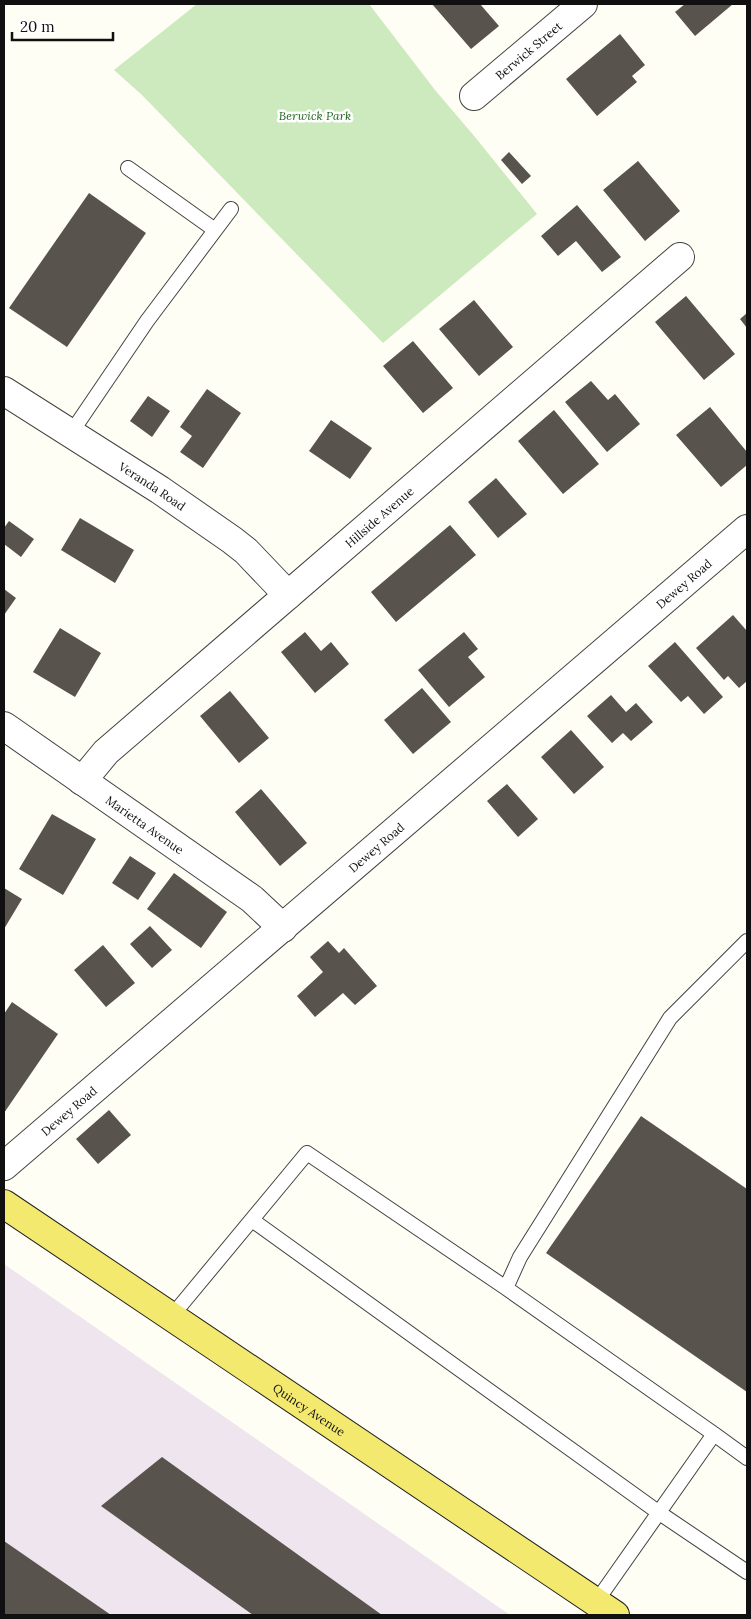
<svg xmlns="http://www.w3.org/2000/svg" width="751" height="1619" font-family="Lora,serif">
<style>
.industrial{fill:#eee5ee}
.green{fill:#cde9be}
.building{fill:#59534d}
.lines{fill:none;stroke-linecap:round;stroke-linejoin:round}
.lane-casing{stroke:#434343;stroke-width:16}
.street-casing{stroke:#434343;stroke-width:30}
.primary-casing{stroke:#212121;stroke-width:30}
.lane{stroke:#fff;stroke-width:14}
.street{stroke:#fff;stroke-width:28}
.primary{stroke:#f4e96f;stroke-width:28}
.labels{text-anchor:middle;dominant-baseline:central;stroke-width:5;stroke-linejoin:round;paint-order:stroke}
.street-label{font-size:12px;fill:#101010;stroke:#fff}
.park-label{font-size:12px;font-style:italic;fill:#246721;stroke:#fff}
</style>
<rect width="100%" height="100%" fill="#fffef4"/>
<path class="industrial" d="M 4,1264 L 510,1615 L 4,1615 Z"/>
<path class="green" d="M 197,4 L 369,4 L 435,90 L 475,137 L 537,214 L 383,343 L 142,95 L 114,70 Z"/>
<path class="building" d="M 432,4 L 480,4 L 499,26 L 471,49 Z
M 685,4 L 733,4 L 695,36 L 675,12 Z
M 620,34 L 645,65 L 632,76 L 637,82 L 597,116 L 566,79 Z
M 509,152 L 531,176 L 522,184 L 501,160 Z
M 638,161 L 680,211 L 645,241 L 603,190 Z
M 89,193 L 146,233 L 67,347 L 9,308 Z
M 577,205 L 621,257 L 602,272 L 576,241 L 558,256 L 541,236 Z
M 686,296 L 735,354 L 704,380 L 655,322 Z
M 474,300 L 513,347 L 479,376 L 439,329 Z
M 747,313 L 747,328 L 740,319 Z
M 413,341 L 453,388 L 423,413 L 383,366 Z
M 591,381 L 608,400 L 615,394 L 640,424 L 607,452 L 565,402 Z
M 207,389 L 241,413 L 203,468 L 180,452 L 192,436 L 180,427 Z
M 148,396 L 170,411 L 152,437 L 130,421 Z
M 710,407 L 747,452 L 747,465 L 721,487 L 676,435 Z
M 554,410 L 599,464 L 563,494 L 518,441 Z
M 331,420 L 372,448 L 350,479 L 309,451 Z
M 496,478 L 527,514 L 498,538 L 468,502 Z
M 80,518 L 134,550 L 115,583 L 61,550 Z
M 9,521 L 34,539 L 21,557 L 4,544 L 4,528 Z
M 450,525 L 476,555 L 396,622 L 371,592 Z
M 4,589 L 16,598 L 4,615 Z
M 733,615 L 747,631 L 747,681 L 739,688 L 728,676 L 724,680 L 696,648 Z
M 60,628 L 101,653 L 75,697 L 33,672 Z
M 305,632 L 321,651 L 331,642 L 349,664 L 315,693 L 281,652 Z
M 464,632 L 478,649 L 468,657 L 485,677 L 449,707 L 418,670 Z
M 675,642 L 723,697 L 704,714 L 688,696 L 681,702 L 648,666 Z
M 422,688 L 451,722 L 413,754 L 384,720 Z
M 230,691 L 269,738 L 239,763 L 200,716 Z
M 611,695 L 626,712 L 636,703 L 653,722 L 631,741 L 623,733 L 612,743 L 587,716 Z
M 571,730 L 604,767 L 574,794 L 541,757 Z
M 507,784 L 538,819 L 518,837 L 487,801 Z
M 261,789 L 307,843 L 280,866 L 235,812 Z
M 52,814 L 96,839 L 63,895 L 19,869 Z
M 130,856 L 156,873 L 138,900 L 112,883 Z
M 174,873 L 227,912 L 201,948 L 147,909 Z
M 4,888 L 22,899 L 4,929 Z
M 150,926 L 172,950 L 152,968 L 130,944 Z
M 328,941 L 339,953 L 344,948 L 377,986 L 355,1005 L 343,993 L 315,1017 L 297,996 L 323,972 L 310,957 Z
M 103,945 L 135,983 L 106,1007 L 74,970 Z
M 12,1002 L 58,1034 L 4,1113 L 4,1014 Z
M 109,1110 L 131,1135 L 98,1164 L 76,1139 Z
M 641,1116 L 747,1189 L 747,1392 L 546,1253 Z
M 162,1457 L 382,1615 L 253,1615 L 101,1506 Z
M 4,1541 L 111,1615 L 4,1615 Z"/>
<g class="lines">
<g class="lane-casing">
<path id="lane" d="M 128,168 L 215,230
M 71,433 L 147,321 L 231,209
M 252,1220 L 658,1512 L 747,1572
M 506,1288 L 714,1434 L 596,1602
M 171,1317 L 307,1153 L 506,1288 L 520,1257 L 670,1018 L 747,941
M 714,1434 L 747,1458"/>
</g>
<g class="street-casing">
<g id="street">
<path id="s1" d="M 474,96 L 583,4"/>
<path id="s2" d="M 4,391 L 160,490 L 232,540 L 246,551 L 288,595"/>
<path id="s3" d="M 4,726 L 252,899 L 283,928"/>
<path id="s4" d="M 82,781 L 106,752 L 680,257"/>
<path id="s5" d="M 4,1166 L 747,529"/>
</g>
</g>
<g class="primary-casing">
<g id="primary">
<path id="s6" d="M 4,1204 L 615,1615"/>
</g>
</g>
<use href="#lane" class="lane"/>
<use href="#street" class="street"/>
<use href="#primary" class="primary"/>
</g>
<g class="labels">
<g class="street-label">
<text stroke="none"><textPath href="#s1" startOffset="71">Berwick Street</textPath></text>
<text stroke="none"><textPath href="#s2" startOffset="176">Veranda Road</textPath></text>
<text stroke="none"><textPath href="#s4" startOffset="398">Hillside Avenue</textPath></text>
<text stroke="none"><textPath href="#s5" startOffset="895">Dewey Road</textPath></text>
<text stroke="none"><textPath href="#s3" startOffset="172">Marietta Avenue</textPath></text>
<text stroke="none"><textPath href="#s5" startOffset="490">Dewey Road</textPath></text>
<text stroke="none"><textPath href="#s5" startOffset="85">Dewey Road</textPath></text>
<text stroke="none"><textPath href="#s6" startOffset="368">Quincy Avenue</textPath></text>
</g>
<g class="park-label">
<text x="315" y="115">Berwick Park</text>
</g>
</g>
<rect width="751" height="1619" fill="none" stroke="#101010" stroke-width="10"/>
<path d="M12 32v8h101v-8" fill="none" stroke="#101010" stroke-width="2.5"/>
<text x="20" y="32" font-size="15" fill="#101010" stroke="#ffffff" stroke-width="4" paint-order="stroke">20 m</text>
</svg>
